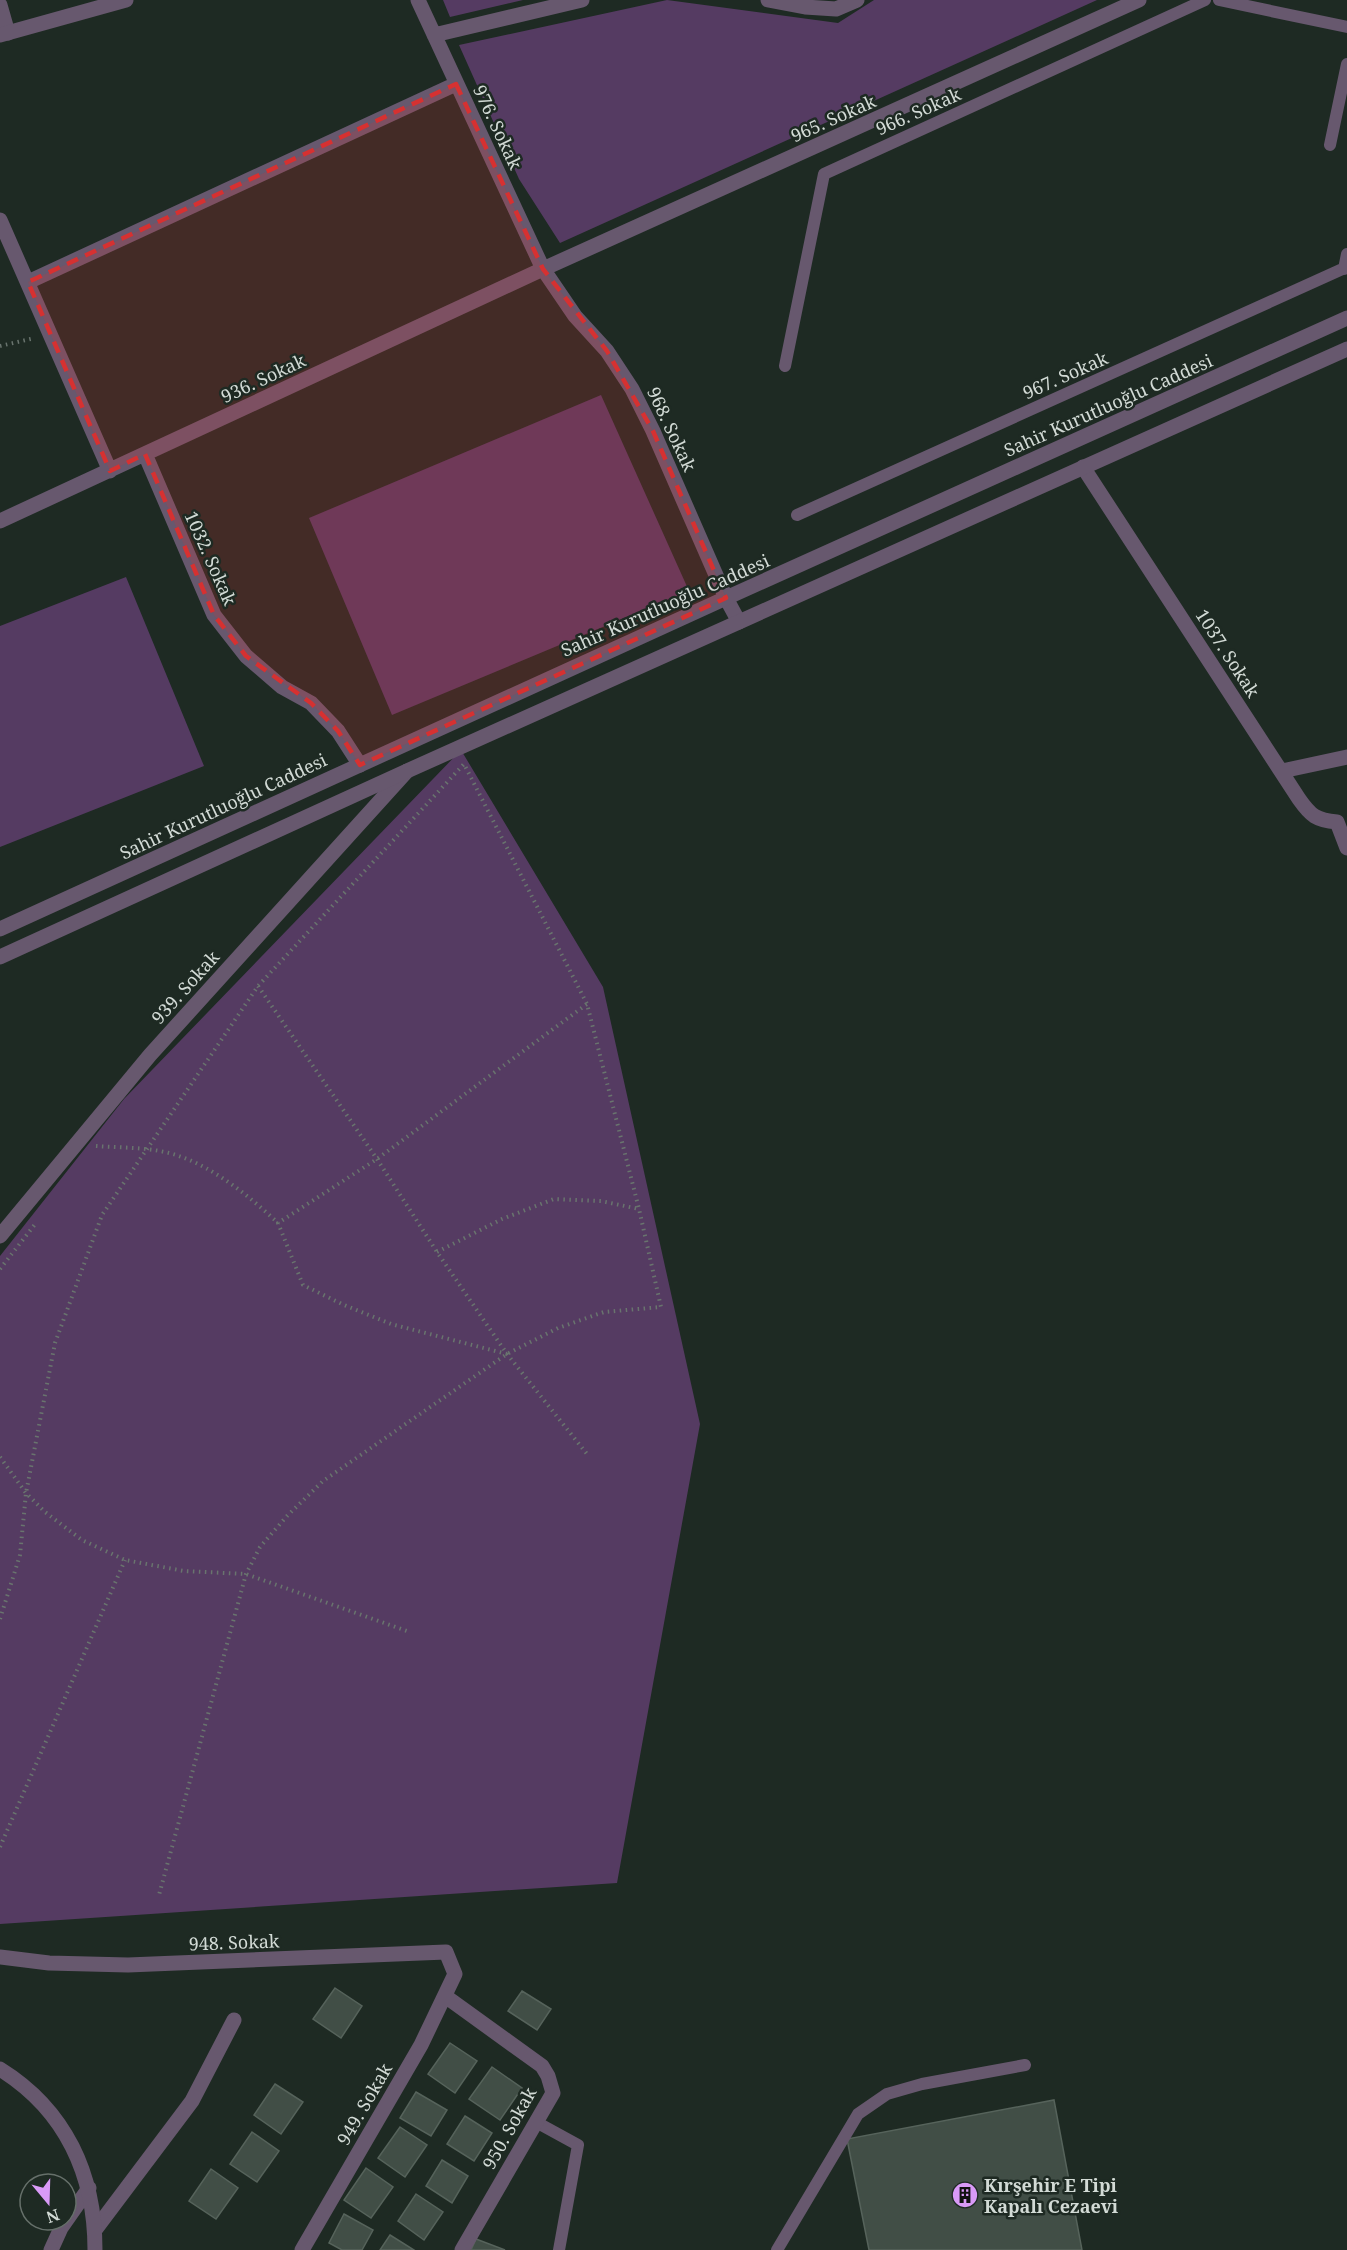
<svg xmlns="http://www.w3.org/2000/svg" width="1347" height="2250" font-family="'Noto Serif',serif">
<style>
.green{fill:#553b62}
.building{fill:#414e46;stroke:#56635b;stroke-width:1.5}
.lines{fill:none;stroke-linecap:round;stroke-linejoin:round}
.path{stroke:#69746e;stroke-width:4;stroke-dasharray:1.5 4.5;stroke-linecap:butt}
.service{stroke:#67586e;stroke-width:12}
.minor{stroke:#67586e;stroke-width:15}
.tertiary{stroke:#67586e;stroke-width:15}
.marked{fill:#d63131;fill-opacity:0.2;stroke:#d63131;stroke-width:4.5;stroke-dasharray:12 8;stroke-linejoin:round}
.labels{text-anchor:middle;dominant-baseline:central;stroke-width:5;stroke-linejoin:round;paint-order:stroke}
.street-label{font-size:18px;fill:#d2dad5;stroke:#1e2a23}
.poi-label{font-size:18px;font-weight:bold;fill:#d2dad5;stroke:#1e2a23;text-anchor:start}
</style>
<rect width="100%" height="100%" fill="#1e2a23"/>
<path class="green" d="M 443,0 L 523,0 L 450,17 Z
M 667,0 L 838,23 L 874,0 L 1097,0 L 560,243 L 519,179 L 459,45 Z
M 601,395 L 689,591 L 392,715 L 309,518 Z
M 126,577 L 204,766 L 0,847 L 0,626 Z
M 461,750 L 603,987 L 700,1424 L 617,1883 L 0,1924 L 0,1256 L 124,1099 Z"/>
<path class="building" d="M 335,1988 L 362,2006 L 341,2038 L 313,2019 Z
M 522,1991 L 551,2009 L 537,2030 L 508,2011 Z
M 450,2043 L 477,2061 L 455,2093 L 428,2074 Z
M 492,2067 L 522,2088 L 500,2120 L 469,2099 Z
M 275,2084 L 303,2102 L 281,2134 L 254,2115 Z
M 416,2092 L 447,2110 L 431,2136 L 400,2118 Z
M 1054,2100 L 1082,2250 L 869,2250 L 847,2139 Z
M 465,2116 L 492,2133 L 474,2161 L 447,2144 Z
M 400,2127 L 427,2145 L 405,2177 L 378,2158 Z
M 252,2132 L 279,2151 L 257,2182 L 230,2164 Z
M 442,2160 L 468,2176 L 452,2203 L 426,2186 Z
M 366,2168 L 393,2187 L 371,2218 L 344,2200 Z
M 211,2169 L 238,2188 L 216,2219 L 189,2201 Z
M 416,2194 L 443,2212 L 424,2240 L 398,2221 Z
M 344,2214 L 373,2230 L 362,2250 L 342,2250 L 329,2243 Z
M 390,2235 L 414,2250 L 380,2250 Z
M 476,2239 L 505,2250 L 471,2250 Z"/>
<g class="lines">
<path class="path" d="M 0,346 L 35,338
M 258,986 L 377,1159 L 437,1252 L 507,1354 L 587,1454
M 96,1146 C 123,1148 154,1147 179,1156 C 216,1169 249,1196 278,1223
M 437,1252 L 502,1219 L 554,1199 L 601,1201 L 639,1209
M 0,1269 L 36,1223
M 507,1354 L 391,1324 L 344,1305 L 303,1285 L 278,1223 L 377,1159 L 587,1004
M 0,1457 L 26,1493 L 45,1512 L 82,1540 L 125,1560 L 184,1571 L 246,1574 L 410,1632
M 0,1619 L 20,1555 L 26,1493 L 55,1343 L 102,1215 L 258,986 L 464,764 L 587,1004 L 639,1209 L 661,1307 L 604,1312 L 558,1328 L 507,1354 L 323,1481 L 287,1516 L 260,1547 L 246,1574 L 159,1895
M 0,1847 L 125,1560"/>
<path class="service" d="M 1219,0 L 1347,27
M 1330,145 L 1347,64
M 1344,269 L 1347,254
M 785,366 L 824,174 L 1205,0
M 797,515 L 1347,267
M 536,2122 L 578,2145 L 559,2250
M 777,2250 L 858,2114 L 887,2094 L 922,2084 L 1025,2065"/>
<path class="minor" d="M 418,0 L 543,269 L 575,316 L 607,351 L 632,389 L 653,431 L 726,598 L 739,622
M 768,0 L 805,7 L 836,9 L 857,0
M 0,5 L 8,33
M 434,35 L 582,0
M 0,220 L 110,471
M 28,282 L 456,84
M 145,454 L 214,615 L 246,656 L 282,687 L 311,703 L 338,731 L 360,765
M 1083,467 L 1299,799 C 1311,816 1316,820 1337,822 L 1347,848
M 0,521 L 543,269 L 1139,0
M 1282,771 L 1347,757
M 0,1236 L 150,1055 L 407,771
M 0,1957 L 49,1963 L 128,1965 L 446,1952 L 455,1974 L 421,2045 L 302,2250
M 445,1996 L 542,2066 L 548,2076 L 553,2093 L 462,2250
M 95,2230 L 192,2101 L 234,2020
M 51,2250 L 61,2228 L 89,2188"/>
<path class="tertiary" d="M 0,35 L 126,0
M 0,929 L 726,598 L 1347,318
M 0,957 L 407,771 L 1347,349
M 0,2069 C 66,2110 95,2175 95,2250"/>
</g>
<path class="marked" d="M 456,84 L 543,269 L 607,351 L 653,431 L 726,598 L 360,765 L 338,731 L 311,703 L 246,656 L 214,615 L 145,454 L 110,471 L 28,282 Z"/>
<defs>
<g id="building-disc" transform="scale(1.35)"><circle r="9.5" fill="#d99af7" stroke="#1e2a23"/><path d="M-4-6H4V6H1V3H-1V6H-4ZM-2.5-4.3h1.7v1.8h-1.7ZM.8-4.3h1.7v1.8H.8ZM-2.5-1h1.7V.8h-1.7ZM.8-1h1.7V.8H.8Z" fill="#111"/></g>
</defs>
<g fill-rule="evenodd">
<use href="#building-disc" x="965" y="2195"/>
</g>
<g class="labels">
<g class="street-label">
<text transform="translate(918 111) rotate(-24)">966. Sokak</text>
<text transform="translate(833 118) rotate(-24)">965. Sokak</text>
<text transform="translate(498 127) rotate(65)">976. Sokak</text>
<text transform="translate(1065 375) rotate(-24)">967. Sokak</text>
<text transform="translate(263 378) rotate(-25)">936. Sokak</text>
<text transform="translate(1108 405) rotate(-24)">Sahir Kurutluoğlu Caddesi</text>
<text transform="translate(672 429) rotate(65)">968. Sokak</text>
<text transform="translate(211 558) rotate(66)">1032. Sokak</text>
<text transform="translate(665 605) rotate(-24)">Sahir Kurutluoğlu Caddesi</text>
<text transform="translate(1228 653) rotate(57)">1037. Sokak</text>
<text transform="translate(223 806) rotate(-25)">Sahir Kurutluoğlu Caddesi</text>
<text transform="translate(185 987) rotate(-48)">939. Sokak</text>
<text transform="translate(234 1942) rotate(-2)">948. Sokak</text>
<text transform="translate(364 2104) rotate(-60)">949. Sokak</text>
<text transform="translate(509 2128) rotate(-61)">950. Sokak</text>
</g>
<g class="poi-label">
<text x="984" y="2185">Kırşehir E Tipi<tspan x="984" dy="21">Kapalı Cezaevi</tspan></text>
</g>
</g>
<g transform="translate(48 2202) rotate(161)"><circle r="28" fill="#1e2a23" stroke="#66706a" stroke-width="1.5"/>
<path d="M0-4.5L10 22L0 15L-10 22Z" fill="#d99af7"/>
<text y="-9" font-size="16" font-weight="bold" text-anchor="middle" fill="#d2dad5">N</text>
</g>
</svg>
